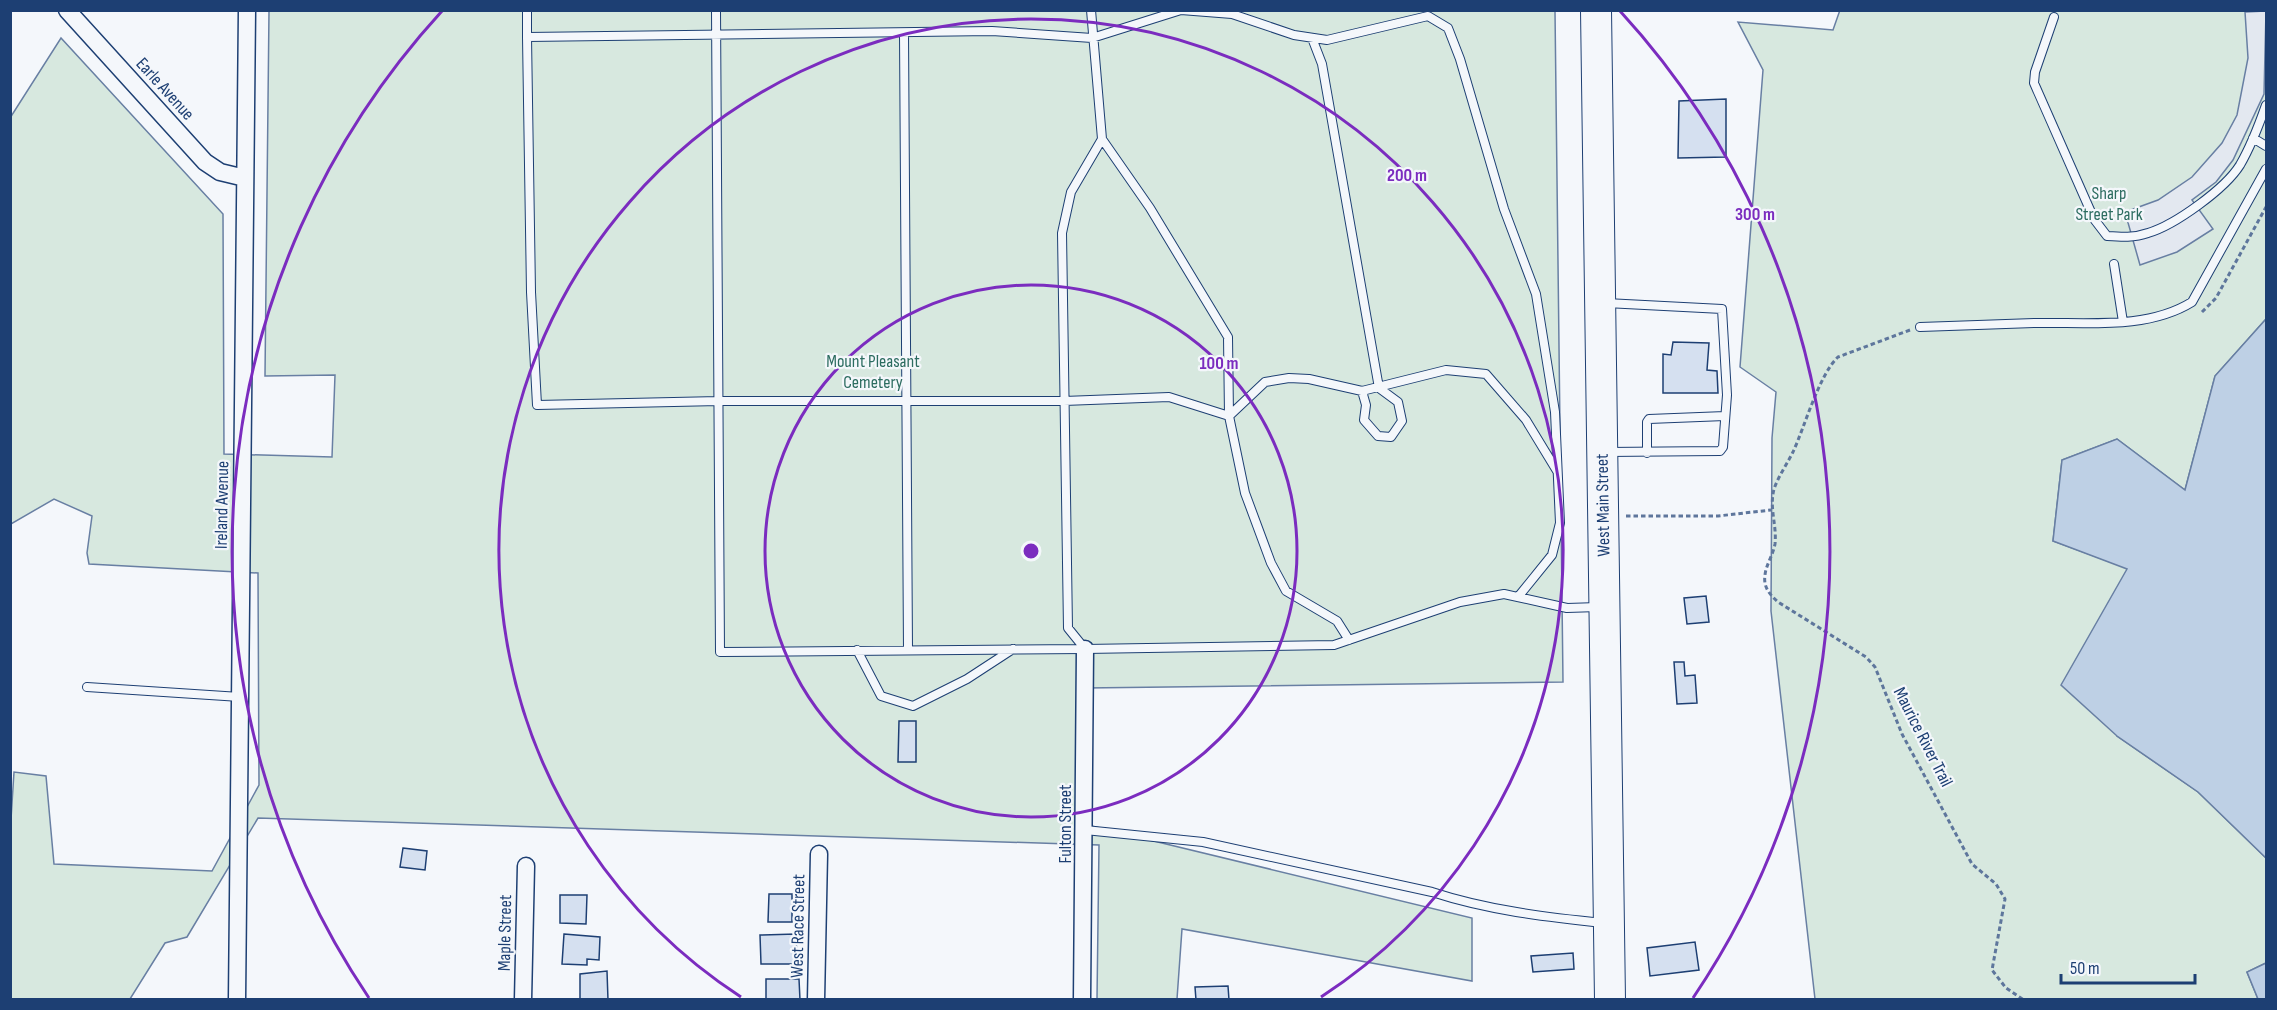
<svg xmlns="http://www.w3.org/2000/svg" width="2277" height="1010" font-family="'Sofia Sans Condensed',sans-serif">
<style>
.green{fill:#d7e8df;stroke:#687fa3;stroke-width:1.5}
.parking{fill:#e3e8f0;stroke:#687fa3;stroke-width:1.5}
.water{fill:#bed0e5;stroke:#687fa3;stroke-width:1.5}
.building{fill:#d5e0f0;stroke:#1d3f73;stroke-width:1.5}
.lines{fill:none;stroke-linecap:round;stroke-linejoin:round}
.lane-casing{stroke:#1d3f73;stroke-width:10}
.street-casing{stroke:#1d3f73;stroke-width:19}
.highway-casing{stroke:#1d3f73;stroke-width:32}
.path{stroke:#5e769c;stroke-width:3;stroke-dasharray:4.5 3;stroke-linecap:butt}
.lane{stroke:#f4f7fb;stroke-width:8}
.street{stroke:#f4f7fb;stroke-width:16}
.highway{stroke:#f4f7fb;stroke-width:30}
.ring{fill:none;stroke:#7b2cbf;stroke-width:3}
.labels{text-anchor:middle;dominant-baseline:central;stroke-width:4.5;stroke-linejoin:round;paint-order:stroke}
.street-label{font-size:18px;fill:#1d3f73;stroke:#f4f7fb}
.park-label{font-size:18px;fill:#2c6c60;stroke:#f4f7fb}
.centre{fill:#7b2cbf;stroke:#f4f7fb;stroke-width:3}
.ring-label{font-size:18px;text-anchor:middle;font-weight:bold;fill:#7b2cbf;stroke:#f4f7fb;stroke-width:4.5;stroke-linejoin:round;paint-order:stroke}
</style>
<rect width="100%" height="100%" fill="#f4f7fb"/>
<path class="green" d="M 1840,10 L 2266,11 L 2266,319 L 2215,376 L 2185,490 L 2117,439 L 2062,460 L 2053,541 L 2127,568 L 2117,736 L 2198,792 L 2266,858 L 2266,963 L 2247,972 L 2258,999 L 1815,999 L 1771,611 L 1772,438 L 1776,392 L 1740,367 L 1763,70 L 1738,22 L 1833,30 Z
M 269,11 L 1555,11 L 1563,682 L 1085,688 L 1075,822 L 1472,918 L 1472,981 L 1182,929 L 1177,999 L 1097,999 L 1099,845 L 258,818 L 187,937 L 165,943 L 130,999 L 11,999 L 10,835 L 14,772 L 46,776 L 54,864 L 212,871 L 259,785 L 258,573 L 89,564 L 87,553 L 92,516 L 54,499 L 11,524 L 10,118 L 61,38 L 223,214 L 224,454 L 332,457 L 335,375 L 265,376 Z"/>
<path class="parking" d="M 2266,11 L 2264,94 L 2233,160 L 2216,182 L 2192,200 L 2213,229 L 2177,252 L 2140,265 L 2125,212 L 2158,200 L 2192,177 L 2222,143 L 2237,115 L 2248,58 L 2245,12 Z"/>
<path class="water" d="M 2266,319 L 2266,858 L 2198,792 L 2117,736 L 2061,685 L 2127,569 L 2053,541 L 2062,460 L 2117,439 L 2185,490 L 2215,376 Z
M 2266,963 L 2266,999 L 2258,999 L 2247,972 Z"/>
<path class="building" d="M 1726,99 L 1726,157 L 1678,158 L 1679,101 Z
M 1673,342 L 1709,343 L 1707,370 L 1717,371 L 1718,393 L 1663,393 L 1663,354 L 1671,355 Z
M 1706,596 L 1709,622 L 1687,624 L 1684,598 Z
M 1674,662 L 1684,662 L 1685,676 L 1695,675 L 1697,703 L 1677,704 Z
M 899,721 L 916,721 L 916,762 L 898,762 Z
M 403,848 L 427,851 L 425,870 L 400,867 Z
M 769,894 L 792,894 L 792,922 L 768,922 Z
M 560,895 L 587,895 L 586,924 L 560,923 Z
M 564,934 L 600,937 L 599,960 L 587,959 L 587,965 L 562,964 Z
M 796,934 L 797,964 L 761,964 L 760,935 Z
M 1695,942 L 1699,970 L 1650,976 L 1647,948 Z
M 1573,953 L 1574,969 L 1533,972 L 1531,956 Z
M 607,971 L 608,1000 L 580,1000 L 580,974 Z
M 766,979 L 799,979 L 800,1000 L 766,1000 Z
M 1228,986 L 1229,1000 L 1196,1000 L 1195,987 Z"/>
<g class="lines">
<g class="lane-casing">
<path id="lane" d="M 527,10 L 527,37
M 716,10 L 720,652 L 1085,649 L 1068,628 L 1062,233 L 1071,192 L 1102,139 L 1091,10
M 1181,10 L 1092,38 L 992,31 L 527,37 L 531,292 L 537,405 L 719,401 L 1064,401 L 1169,397 L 1229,416 L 1245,493 L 1271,563 L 1286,591 L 1337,621 L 1349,640
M 1181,10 L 1232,14 L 1294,35 L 1327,40 L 1428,16 L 1448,28 L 1460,59 L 1504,209 L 1536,294 L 1555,412 L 1560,523 L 1552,555 L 1518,597
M 2054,17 L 2035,72 L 2034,83 L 2094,219 L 2107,236 C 2121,237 2134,238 2148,233 C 2175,225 2225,189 2240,165 C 2251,146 2259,125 2266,105
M 904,34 L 908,649
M 1312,38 L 1322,64 L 1379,388 L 1398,402 L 1402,421 L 1391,437 L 1378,436 L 1364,420 L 1366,405 L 1362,391
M 2253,138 L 2266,146
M 1102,139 L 1150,208 L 1228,337 L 1229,416
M 2114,264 L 2123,322
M 1920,327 C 1958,326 1997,324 2035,323 C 2086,322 2147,330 2192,302 L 2266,169
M 1229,416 L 1265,382 L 1289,378 L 1309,379 L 1362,391 L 1446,370 L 1486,374 L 1526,420 L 1557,471
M 1606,452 L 1720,451 L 1723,447 L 1727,395 L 1722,309 L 1606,303
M 1647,453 L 1647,422 L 1649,419 L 1725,416
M 1085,649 L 1334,645 L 1460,602 L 1504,594 L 1567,608 L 1598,607
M 857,650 L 881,696 L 913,706 L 967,679 L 1013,649
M 87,687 L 240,697
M 1085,830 L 1203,842 L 1432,892 C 1487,910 1545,917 1603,923"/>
</g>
<g class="street-casing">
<path id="street" d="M 67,10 L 205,162 L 220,172 L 245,178
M 237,1000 L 247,10
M 523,1000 L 526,866
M 816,1000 L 819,854
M 1082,1000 L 1085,649"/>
</g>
<g class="highway-casing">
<path id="highway" d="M 1596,10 L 1610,1000"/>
</g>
<path class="path" d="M 2202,312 L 2216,298 L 2266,207
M 1910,330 L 1838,357 C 1819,375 1805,426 1793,452 C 1787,464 1778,477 1774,489 C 1769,508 1777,525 1775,544 C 1773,555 1766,565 1765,575 C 1763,587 1770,595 1778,602 L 1866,657 L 1875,667 L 1902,734 L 1972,864 L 1996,884 L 2005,899 L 1992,970 L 2006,988 L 2024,1000
M 1626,516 L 1718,516 L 1771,510"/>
<use href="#lane" class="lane"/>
<use href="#street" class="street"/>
<use href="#highway" class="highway"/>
</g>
<g class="ring">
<circle cx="1031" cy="551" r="266"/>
<path d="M741 997A532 532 0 1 1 1321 997"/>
<path d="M369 998A799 799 0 0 1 442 11M1620 11A799 799 0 0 1 1693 998"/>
</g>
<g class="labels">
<g class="street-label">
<text transform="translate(165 89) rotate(48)">Earle Avenue</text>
<text transform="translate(222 505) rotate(-89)">Ireland Avenue</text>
<text transform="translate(1603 505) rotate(-91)">West Main Street</text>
<text transform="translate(1923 737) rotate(63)">Maurice River Trail</text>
<text transform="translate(1065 824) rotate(-90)">Fulton Street</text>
<text transform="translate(798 926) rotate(-89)">West Race Street</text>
<text transform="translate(505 933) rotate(-89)">Maple Street</text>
</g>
<g class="park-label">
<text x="2109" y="193">Sharp<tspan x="2109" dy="21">Street Park</tspan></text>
<text x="873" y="361">Mount Pleasant<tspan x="873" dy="21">Cemetery</tspan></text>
</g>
</g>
<circle cx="1031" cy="551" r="9" class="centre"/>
<g class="ring-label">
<text x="1407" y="181">200 m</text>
<text x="1755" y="220">300 m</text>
<text x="1219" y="369">100 m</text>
</g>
<rect width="2277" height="1010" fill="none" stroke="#1d3f73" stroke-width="24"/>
<path d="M2061 974v9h134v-9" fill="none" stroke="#1d3f73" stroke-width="3"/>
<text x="2070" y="974" font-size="18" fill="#1d3f73" stroke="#f4f7fb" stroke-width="4.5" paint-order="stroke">50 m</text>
</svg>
